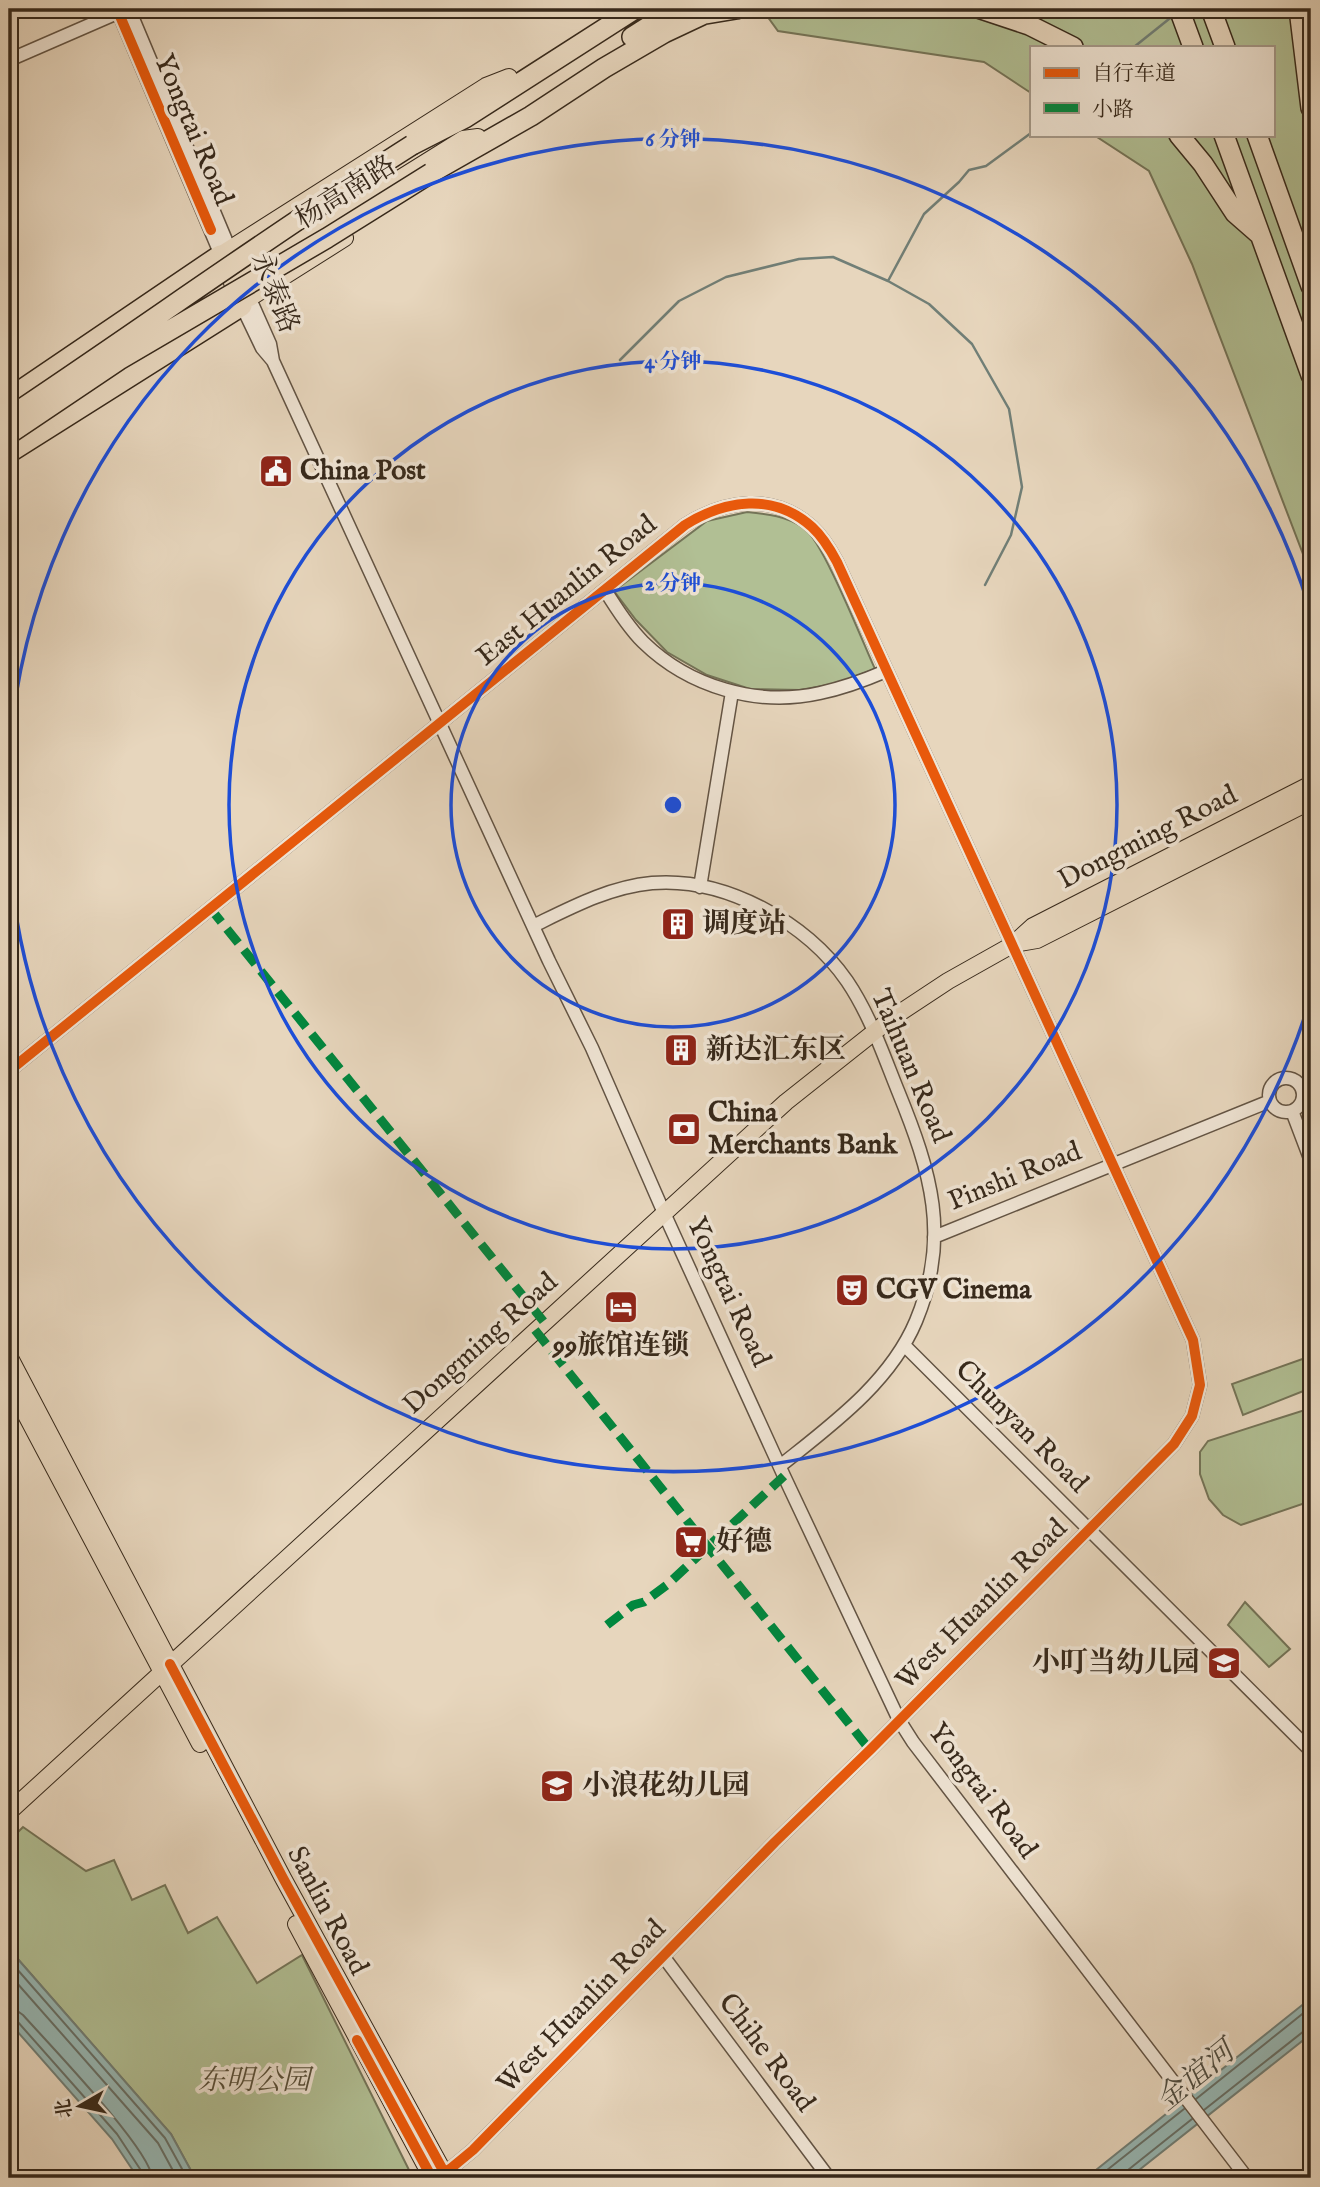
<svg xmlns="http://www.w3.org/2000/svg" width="1320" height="2187" font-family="'IM FELL English','Noto Serif SC',serif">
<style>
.green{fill:#b1bf94;stroke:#747458;stroke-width:2}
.water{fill:#97b8b5;stroke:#717f77;stroke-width:2}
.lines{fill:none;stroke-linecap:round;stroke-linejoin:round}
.shore{stroke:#677068;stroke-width:2}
.stream{stroke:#717f77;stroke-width:2.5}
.minor-casing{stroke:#635444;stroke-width:15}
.major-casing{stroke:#37291b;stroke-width:18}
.highway-casing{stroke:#37291b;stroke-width:22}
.minor{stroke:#efe4d4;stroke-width:12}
.major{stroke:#e7d6bd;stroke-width:16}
.highway{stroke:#e7d6bd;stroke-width:19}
.highway-bridge-casing{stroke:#37291b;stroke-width:22;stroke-linecap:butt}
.highway-bridge{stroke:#e7d6bd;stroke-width:19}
.quiet{stroke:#00873e;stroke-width:9;stroke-dasharray:18 9;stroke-linecap:butt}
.cycleway-casing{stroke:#efe4d4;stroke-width:15}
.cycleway{stroke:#e8590c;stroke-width:10}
.ring{fill:none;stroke:#1d4ed8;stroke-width:3.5}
.labels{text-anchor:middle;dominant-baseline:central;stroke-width:7;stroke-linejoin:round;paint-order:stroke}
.street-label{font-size:28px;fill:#37291b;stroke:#efe4d4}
.poi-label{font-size:28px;font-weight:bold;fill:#37291b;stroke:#efe4d4;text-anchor:start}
.park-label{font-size:28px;font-style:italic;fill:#564e39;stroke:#efe4d4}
.water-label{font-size:30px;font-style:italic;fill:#4f4d42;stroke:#efe4d4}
.centre{fill:#1d4ed8;stroke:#efe4d4;stroke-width:3.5}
.ring-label{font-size:21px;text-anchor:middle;font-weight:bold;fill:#1d4ed8;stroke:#efe4d4;stroke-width:7;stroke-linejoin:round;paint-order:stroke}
</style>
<rect width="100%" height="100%" fill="#e7d6bd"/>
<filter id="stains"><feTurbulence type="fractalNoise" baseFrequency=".00286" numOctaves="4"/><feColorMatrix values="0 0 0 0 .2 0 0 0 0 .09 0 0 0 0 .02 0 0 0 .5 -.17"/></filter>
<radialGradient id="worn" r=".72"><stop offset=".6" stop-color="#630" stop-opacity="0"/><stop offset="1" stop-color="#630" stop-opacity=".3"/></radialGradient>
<path class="green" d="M 762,9 L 1311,9 L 1311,575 L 1192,264 L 1149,171 L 1094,135 L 1273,135 L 1273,47 L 1031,47 L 1031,93 L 984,62 L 778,31 Z
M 747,512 C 767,514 787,516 804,528 C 823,541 863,643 875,669 L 839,683 L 800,690 L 750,689 L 707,675 L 667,652 L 636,620 L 614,591 L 707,521 Z
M 1311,1356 L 1311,1388 L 1243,1415 L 1232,1384 Z
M 1311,1408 L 1311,1501 L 1241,1525 L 1223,1515 L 1209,1499 L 1200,1474 L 1200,1452 L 1208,1441 Z
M 1245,1602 L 1290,1649 L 1269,1667 L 1228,1625 Z
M 23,1827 L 86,1871 L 114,1860 L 132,1900 L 165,1885 L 188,1933 L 217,1917 L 257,1983 L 302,1955 L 413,2178 L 195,2178 L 171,2134 L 9,1949 L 9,1841 Z"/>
<path class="water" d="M 9,1949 L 171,2134 L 195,2178 L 138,2178 L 112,2139 L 9,2022 Z
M 1311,1998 L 1311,2034 L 1129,2178 L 1086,2178 Z"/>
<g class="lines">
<path class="shore" d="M 9,1960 L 165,2138 L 187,2178
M 9,1974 L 158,2143 L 177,2178
M 9,2009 L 16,2010 L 23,2015 C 47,2042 151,2150 152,2178
M 9,2018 L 17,2021 L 117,2134 L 142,2172 L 144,2178
M 1196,2099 L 1311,2007
M 1204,2110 L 1304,2031 L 1311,2029
M 1097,2178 L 1184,2109
M 1126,2178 L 1128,2170 L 1192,2119"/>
<path class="stream" d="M 1134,47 L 1174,15
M 888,281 L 924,214 L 959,182 L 969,170 L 986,166 L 1031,133
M 620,360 L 679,301 L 726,277 L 799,259 L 833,257 L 888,281 L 929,304 L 972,344 L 1009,409 L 1022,487 L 1011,535 L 985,585"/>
<g class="minor-casing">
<path id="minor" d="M 117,9 L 223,260
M 129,9 L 233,257
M 9,60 L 124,10
M 246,290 L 270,344 L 273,361
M 239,300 L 262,348 L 273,361 L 549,961 L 592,1048 L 664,1213 L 784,1476 L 899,1720 L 913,1742 L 1247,2178
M 605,590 C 616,608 628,627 643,642 C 689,687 757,707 820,693 C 843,688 865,680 886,671
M 700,887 L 732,692
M 533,926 C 570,908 609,887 652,883 C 725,877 806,922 847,981 C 870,1015 883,1054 898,1091 C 931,1172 951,1237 916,1321 C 890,1383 830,1426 780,1466
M 9,1071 L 685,525 C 725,500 773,492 812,527 C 823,537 830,549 837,562 L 1193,1340 L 1200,1385 L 1192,1416 L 1174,1444 L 870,1750 L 775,1842 L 473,2150 L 450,2169 L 436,2176
M1269 1095a17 17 0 1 1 34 0a17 17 0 1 1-34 0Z
M 1292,1111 L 1311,1161
M 934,1237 L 1270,1101
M 904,1345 L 1311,1751
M 663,1956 L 829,2178"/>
</g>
<g class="major-casing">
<path id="major" d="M 220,255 L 486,86 L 509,77
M 232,283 L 463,139 L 478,137
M 229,304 L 238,298 L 250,298 L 345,238
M 107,380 L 159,347
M 1014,944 L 1037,940 L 1311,801
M 9,1356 L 283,1878 L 447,2178
M 9,1383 L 200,1744
M 9,1812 L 786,1102 L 892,1018 L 948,981 L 1012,945 L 1033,926 L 1311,784
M 296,1924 L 432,2178"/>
</g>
<g class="highway-casing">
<path id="highway" d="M 981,9 L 1029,25 L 1073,47
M 1179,9 L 1193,47
M 1211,9 L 1225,47
M 1299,9 L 1311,108
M 706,14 L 736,9
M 632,37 L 676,9
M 1179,135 L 1203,164 L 1235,213 L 1259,234
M 1224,135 L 1311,375
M 1257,135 L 1311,286
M 412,145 L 465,118 L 635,9
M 431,173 L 531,116 L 604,68 L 664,33 L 715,9
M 9,398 L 220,255
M 9,453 L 242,306"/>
</g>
<use href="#minor" class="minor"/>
<use href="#major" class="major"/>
<use href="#highway" class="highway"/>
<g class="highway-bridge-casing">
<path id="highway-bridge" d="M 9,417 C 144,327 275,232 412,145
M 9,434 L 119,360 L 327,238 L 431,173"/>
</g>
<use href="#highway-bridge" class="highway-bridge"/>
<path class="quiet" d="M 210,908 L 544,1322
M 535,1330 L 870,1750
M 607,1625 L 633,1605 L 644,1602 L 667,1585 L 784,1476"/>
<g class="cycleway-casing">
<path id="cycleway" d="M 117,9 L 211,230
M 9,1071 L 685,525 C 725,500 773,492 812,527 C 823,537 830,549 837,562 L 1193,1340 L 1200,1385 L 1192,1416 L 1174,1444 L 870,1750 L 775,1842 L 473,2150 L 450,2169 L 433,2178
M 170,1664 L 283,1878 L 444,2172
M 357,2040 L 432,2178"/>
</g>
<use href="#cycleway" class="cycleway"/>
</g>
<g class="ring">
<circle cx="673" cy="805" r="222"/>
<circle cx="673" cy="805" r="444"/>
<path d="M1310 1000A666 666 0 0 1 9 857M9 753A666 666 0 0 1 1310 610"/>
</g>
<defs>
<g id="civic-square" transform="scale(1.75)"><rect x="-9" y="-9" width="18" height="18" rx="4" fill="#8f2418" stroke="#efe4d4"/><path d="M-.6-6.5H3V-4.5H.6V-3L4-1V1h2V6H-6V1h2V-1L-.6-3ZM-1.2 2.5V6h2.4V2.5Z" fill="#fff"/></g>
<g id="building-square" transform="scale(1.75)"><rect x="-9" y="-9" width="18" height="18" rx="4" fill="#8f2418" stroke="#efe4d4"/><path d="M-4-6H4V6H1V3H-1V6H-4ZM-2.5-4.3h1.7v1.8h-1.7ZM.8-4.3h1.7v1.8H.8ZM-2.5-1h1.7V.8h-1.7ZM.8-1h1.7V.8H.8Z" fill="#fff"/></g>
<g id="bank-square" transform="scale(1.75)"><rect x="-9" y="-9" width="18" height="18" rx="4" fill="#8f2418" stroke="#efe4d4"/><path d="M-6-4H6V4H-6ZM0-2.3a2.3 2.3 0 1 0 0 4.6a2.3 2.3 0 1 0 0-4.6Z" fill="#fff"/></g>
<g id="theatre-square" transform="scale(1.75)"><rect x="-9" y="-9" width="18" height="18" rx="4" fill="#8f2418" stroke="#efe4d4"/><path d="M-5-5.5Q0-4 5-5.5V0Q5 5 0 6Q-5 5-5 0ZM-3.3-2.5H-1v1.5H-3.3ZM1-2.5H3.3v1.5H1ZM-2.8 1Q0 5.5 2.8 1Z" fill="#fff"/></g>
<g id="hotel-square" transform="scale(1.75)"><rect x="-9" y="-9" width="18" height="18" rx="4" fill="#8f2418" stroke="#efe4d4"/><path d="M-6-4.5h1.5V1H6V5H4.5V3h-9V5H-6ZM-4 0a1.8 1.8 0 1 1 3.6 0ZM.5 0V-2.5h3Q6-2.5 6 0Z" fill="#fff"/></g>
<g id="supermarket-square" transform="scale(1.75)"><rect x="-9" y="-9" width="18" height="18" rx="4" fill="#8f2418" stroke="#efe4d4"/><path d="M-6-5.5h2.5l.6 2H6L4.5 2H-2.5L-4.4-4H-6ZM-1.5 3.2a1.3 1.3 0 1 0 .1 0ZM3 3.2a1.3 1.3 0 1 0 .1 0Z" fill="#fff"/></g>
<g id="school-square" transform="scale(1.75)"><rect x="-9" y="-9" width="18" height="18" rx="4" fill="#8f2418" stroke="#efe4d4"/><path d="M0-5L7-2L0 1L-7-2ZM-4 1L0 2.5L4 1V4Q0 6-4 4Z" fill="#fff"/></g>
</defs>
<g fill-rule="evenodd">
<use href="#civic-square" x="276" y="471"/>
<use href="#building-square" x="678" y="924"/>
<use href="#building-square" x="681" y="1050"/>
<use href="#bank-square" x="684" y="1129"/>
<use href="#theatre-square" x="852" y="1290"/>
<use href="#hotel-square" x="621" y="1307"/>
<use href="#supermarket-square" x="691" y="1542"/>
<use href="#school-square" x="1224" y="1663"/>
<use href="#school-square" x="557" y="1786"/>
</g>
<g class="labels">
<g class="street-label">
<text transform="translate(193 130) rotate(67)">Yongtai Road</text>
<text transform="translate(346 193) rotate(-32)">杨高南路</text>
<text transform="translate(274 293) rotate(68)">永泰路</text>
<text transform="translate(567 591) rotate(-39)">East Huanlin Road</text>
<text transform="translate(1148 838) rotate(-27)">Dongming Road</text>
<text transform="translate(910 1066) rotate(67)">Taihuan Road</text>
<text transform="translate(1015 1177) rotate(-22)">Pinshi Road</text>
<text transform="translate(728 1292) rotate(65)">Yongtai Road</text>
<text transform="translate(481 1344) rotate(-42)">Dongming Road</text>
<text transform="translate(1021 1427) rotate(45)">Chunyan Road</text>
<text transform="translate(982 1605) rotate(-45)">West Huanlin Road</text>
<text transform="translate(982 1791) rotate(53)">Yongtai Road</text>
<text transform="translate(327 1911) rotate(62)">Sanlin Road</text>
<text transform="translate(582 2007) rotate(-46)">West Huanlin Road</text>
<text transform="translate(766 2053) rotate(53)">Chihe Road</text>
</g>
<g class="poi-label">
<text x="300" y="471">China Post</text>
<text x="702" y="924">调度站</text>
<text x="706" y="1050">新达汇东区</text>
<text x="708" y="1113">China<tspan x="708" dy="32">Merchants Bank</tspan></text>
<text x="876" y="1290">CGV Cinema</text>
<text x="621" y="1346" text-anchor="middle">99旅馆连锁</text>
<text x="716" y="1542">好德</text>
<text x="1200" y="1663" text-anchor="end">小叮当幼儿园</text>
<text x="582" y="1786">小浪花幼儿园</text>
</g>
<g class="park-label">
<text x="254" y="2081">东明公园</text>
</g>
<g class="water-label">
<text transform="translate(1196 2077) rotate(-39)">金谊河</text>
</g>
</g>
<circle cx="673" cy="805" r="10" class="centre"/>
<g class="ring-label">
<text x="673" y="146">6 分钟</text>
<text x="673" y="368">4 分钟</text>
<text x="673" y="590">2 分钟</text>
</g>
<rect width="1320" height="2187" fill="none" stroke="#e7d6bd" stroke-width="35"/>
<rect x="10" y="10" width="1299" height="2166" fill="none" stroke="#37291b" stroke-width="3.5"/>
<rect x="18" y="18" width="1285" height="2152" fill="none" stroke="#37291b" stroke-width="2"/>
<rect x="1030" y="46" width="245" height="91" fill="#efe4d4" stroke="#a5998a" stroke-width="2"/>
<rect x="1044" y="68" width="35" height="10" fill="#e8590c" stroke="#a5998a" stroke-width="2"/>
<text x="1092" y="80" font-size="21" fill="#37291b">自行车道</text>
<rect x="1044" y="103" width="35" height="10" fill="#00873e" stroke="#a5998a" stroke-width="2"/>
<text x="1092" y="116" font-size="21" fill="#37291b">小路</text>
<g transform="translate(80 2106) rotate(261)" stroke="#efe4d4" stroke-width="5" paint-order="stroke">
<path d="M0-5L12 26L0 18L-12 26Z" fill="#37291b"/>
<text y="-10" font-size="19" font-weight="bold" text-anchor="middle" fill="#37291b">北</text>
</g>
<rect width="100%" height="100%" filter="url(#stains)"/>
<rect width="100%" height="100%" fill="url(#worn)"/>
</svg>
